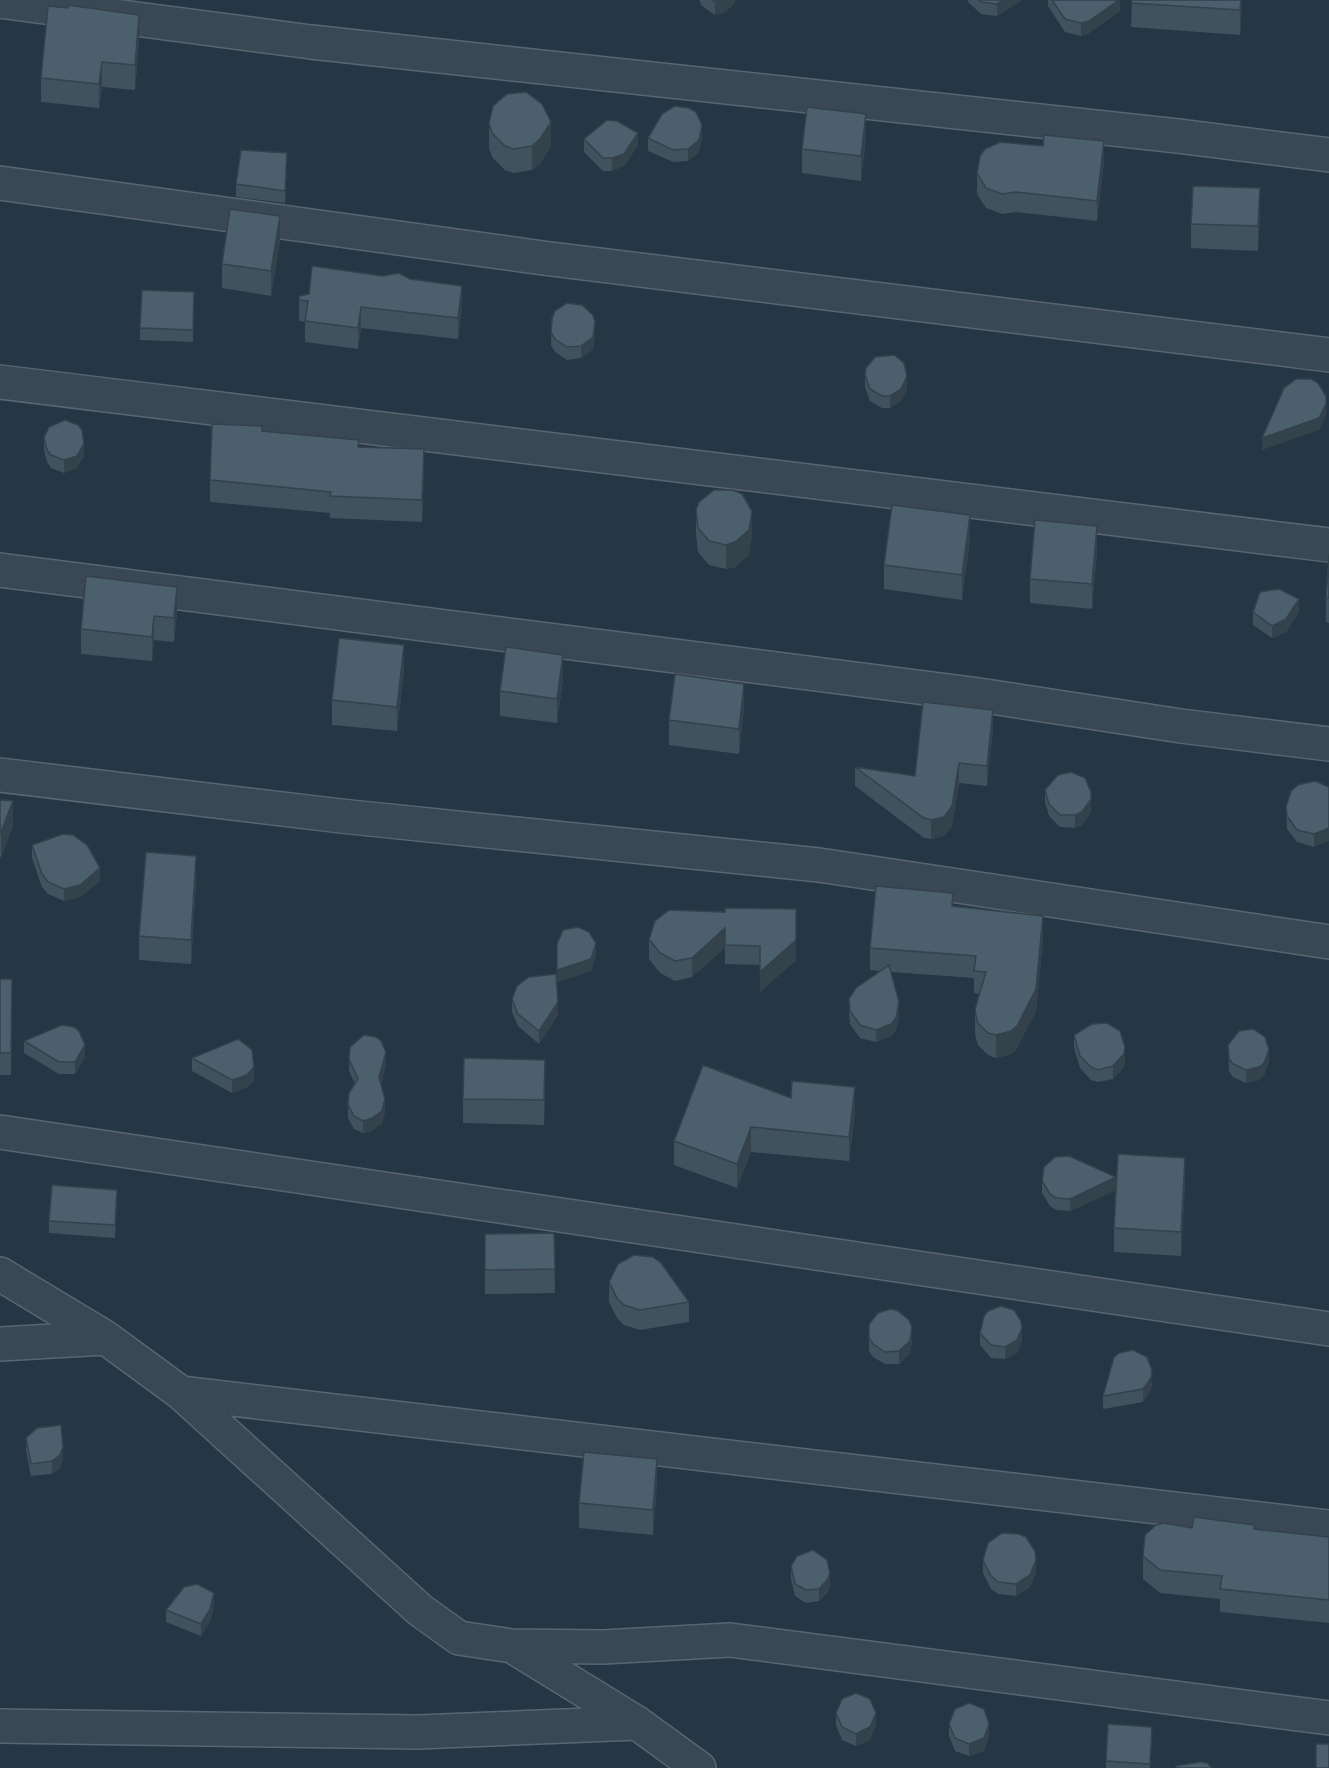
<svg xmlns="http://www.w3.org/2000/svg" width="1329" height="1768" font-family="'Asap Condensed',sans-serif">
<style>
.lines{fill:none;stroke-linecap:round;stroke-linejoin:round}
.street-casing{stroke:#586671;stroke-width:36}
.street{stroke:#3a4854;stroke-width:33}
.wall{fill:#40525e}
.shaded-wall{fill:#34424c}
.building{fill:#4b5f6d;stroke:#34424c;stroke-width:1.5}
</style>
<rect width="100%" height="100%" fill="#253744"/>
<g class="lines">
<g class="street-casing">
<path id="street" d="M 0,1 L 311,42 L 1178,136 L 1329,155
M 0,183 L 543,258 L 1329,355
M 0,382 L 1329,545
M 0,570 L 972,694 L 1181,726 L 1329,744
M 0,775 L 341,816 L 819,865 L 1329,942
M 0,1132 L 1329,1329
M 0,1274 L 106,1338 L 181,1393 L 420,1610 L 459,1638 L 512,1646 L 637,1723 L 699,1768
M 0,1344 L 106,1338
M 181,1393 L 1329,1527
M 512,1646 L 603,1647 L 730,1640 L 1329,1718
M 0,1726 L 418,1732 L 637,1723"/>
</g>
<use href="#street" class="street"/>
</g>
<path class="wall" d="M 699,0 L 735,0 L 733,5 L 724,13 L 715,15 L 702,6 Z
M 968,0 L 1022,0 L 997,16 L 981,14 L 968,2 Z
M 1048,0 L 1120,0 L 1120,11 L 1089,33 L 1081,36 L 1065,32 L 1048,6 Z
M 1132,0 L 1242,0 L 1240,35 L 1131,27 Z
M 139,39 L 135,90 L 102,87 L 99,108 L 41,102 L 41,78 Z
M 489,123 L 551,146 L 540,164 L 532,170 L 514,173 L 505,170 L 492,157 L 489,148 Z
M 648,138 L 702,138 L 699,152 L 688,161 L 673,162 L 648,151 Z
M 584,139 L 638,145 L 624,166 L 612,171 L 603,171 L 584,152 Z
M 866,139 L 861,181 L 802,173 L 802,149 Z
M 1104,161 L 1097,221 L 1016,212 L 1002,214 L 986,208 L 977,194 L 977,173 Z
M 287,166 L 285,203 L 236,197 L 236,184 Z
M 1260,213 L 1258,251 L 1191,248 L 1191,224 Z
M 280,241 L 271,296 L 222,288 L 222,264 Z
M 299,296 L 462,307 L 458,339 L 361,328 L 358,349 L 305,342 L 305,322 L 299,321 Z
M 194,305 L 193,342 L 140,340 L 140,328 Z
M 552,318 L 595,335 L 593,349 L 581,358 L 567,360 L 555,352 L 551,345 Z
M 865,375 L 907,389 L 901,401 L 890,408 L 882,408 L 870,401 L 865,387 Z
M 262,431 L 359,447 L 424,471 L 422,522 L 330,518 L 330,513 L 210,502 L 210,480 Z
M 44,437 L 84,456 L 77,468 L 64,473 L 51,468 L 47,462 L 44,450 Z
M 696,510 L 752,535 L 749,555 L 735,567 L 726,569 L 709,565 L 698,552 L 696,535 Z
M 970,539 L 962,600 L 884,589 L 884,565 Z
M 1097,550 L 1092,609 L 1030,603 L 1030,579 Z
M 1329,555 L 1329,623 L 1326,622 L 1326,598 Z
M 177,612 L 174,642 L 154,640 L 152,661 L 81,654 L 81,629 Z
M 1253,612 L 1299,612 L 1286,632 L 1272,638 L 1253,625 Z
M 404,669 L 397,731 L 332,725 L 332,700 Z
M 563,679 L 557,723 L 500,716 L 500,691 Z
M 744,708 L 739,754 L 669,745 L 669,720 Z
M 993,729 L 987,786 L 959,783 L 952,826 L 944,836 L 931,839 L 924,838 L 855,786 L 855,767 L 915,776 Z
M 1315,781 L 1314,847 L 1297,842 L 1287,829 L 1286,807 Z
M 1045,790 L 1091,804 L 1091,812 L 1082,825 L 1075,828 L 1060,827 L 1049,816 L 1045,802 Z
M 0,800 L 13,826 L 1,857 L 0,857 Z
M 32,845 L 100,881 L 80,897 L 64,901 L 48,894 L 42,887 L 32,858 Z
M 196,881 L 191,964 L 139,960 L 139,936 Z
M 953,906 L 1043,939 L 1036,1011 L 1017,1048 L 1011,1054 L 996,1058 L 988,1055 L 978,1045 L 976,1039 L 975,1032 L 975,1009 L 980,994 L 974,993 L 974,978 L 891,972 L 899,1015 L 896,1030 L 891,1036 L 876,1042 L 860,1038 L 850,1024 L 849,1011 L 849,999 L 880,971 L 870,970 L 870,948 Z
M 669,910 L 796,960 L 760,992 L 760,965 L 725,964 L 725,948 L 692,977 L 675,981 L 660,973 L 649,959 L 649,939 Z
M 596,955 L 591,971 L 557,982 L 558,1015 L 539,1044 L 518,1026 L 512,1012 L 512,999 L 557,979 Z
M 0,979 L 12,979 L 11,1075 L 0,1075 Z
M 1074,1035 L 1125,1059 L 1124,1067 L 1113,1079 L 1098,1082 L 1091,1080 L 1080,1068 L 1074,1048 Z
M 24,1041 L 85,1057 L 75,1074 L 59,1074 L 24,1053 Z
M 1228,1045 L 1269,1062 L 1264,1075 L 1259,1080 L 1246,1083 L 1233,1077 L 1229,1071 Z
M 192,1058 L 254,1080 L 247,1087 L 232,1093 L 192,1071 Z
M 349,1059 L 386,1064 L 381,1084 L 385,1111 L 382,1123 L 372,1131 L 363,1133 L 354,1129 L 348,1118 L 348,1105 L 355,1084 L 349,1071 Z
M 545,1084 L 544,1125 L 463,1123 L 463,1099 Z
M 791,1098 L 855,1112 L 849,1161 L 751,1152 L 737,1188 L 674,1165 L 674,1141 Z
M 1042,1181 L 1116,1190 L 1070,1211 L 1056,1210 L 1050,1206 L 1042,1193 Z
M 1185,1182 L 1181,1256 L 1114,1252 L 1114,1228 Z
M 117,1203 L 115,1238 L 49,1233 L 49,1221 Z
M 554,1233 L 555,1293 L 485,1294 L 485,1234 Z
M 609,1282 L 689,1302 L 689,1322 L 640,1330 L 624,1325 L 617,1318 L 609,1302 Z
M 869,1324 L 912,1339 L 910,1354 L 899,1364 L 885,1364 L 873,1357 L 869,1351 Z
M 980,1333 L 1022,1341 L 1017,1353 L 1005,1359 L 991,1358 L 980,1345 Z
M 1152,1383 L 1151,1390 L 1143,1402 L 1103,1409 L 1103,1396 Z
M 26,1438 L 63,1460 L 60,1468 L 52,1474 L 31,1476 L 26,1451 Z
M 657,1484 L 653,1535 L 579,1528 L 579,1503 Z
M 1192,1528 L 1254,1530 L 1329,1537 L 1329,1623 L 1220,1612 L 1220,1599 L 1160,1593 L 1143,1579 L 1143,1556 Z
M 983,1560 L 1036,1572 L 1030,1587 L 1016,1596 L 998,1594 L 991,1589 L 983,1573 Z
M 791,1566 L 830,1585 L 828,1592 L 819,1601 L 806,1603 L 795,1596 L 791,1579 Z
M 214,1606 L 210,1622 L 201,1636 L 166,1622 L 166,1610 Z
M 836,1713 L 876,1725 L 870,1740 L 856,1746 L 842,1740 L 836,1725 Z
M 949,1724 L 989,1736 L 984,1751 L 969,1756 L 955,1751 L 949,1736 Z
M 1152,1739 L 1150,1768 L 1106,1768 L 1106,1761 Z"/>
<path class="shaded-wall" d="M 724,0 L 735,0 L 733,5 L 724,13 L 715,15 L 715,2 Z
M 1003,0 L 1022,0 L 997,16 L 997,4 Z
M 1119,0 L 1120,0 L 1120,11 L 1089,33 L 1081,36 L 1081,23 Z
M 1241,0 L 1242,0 L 1240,35 L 1240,10 Z
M 139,15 L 139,39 L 135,90 L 135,65 Z
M 102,62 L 102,87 L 99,108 L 99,84 Z
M 866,114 L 866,139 L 861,181 L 861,156 Z
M 551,122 L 551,146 L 540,164 L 532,170 L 532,146 Z
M 702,125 L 702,138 L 699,152 L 688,161 L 688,149 Z
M 638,133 L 638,145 L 624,166 L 612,171 L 612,158 Z
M 1104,141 L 1104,161 L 1097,221 L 1097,201 Z
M 287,153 L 287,166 L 285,203 L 285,191 Z
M 1260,188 L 1260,213 L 1258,251 L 1258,226 Z
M 280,216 L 280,241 L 271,296 L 271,271 Z
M 462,286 L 462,307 L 458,339 L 458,318 Z
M 361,307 L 361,328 L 358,349 L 358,328 Z
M 595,322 L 595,335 L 593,349 L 581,358 L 581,346 Z
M 907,376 L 907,389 L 901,401 L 890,408 L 890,396 Z
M 1326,404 L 1326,416 L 1319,430 L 1262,450 L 1262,438 Z
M 84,444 L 84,456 L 77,468 L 64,473 L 64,460 Z
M 424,449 L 424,471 L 422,522 L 422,500 Z
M 752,511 L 752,535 L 749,555 L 735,567 L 726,569 L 726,545 Z
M 970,515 L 970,539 L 962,600 L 962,575 Z
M 1097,526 L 1097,550 L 1092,609 L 1092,584 Z
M 177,587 L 177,612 L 174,642 L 174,618 Z
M 1299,599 L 1299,612 L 1286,632 L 1272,638 L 1272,626 Z
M 154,616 L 154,640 L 152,661 L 152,637 Z
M 404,645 L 404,669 L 397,731 L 397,707 Z
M 563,655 L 563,679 L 557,723 L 557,699 Z
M 744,684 L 744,708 L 739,754 L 739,729 Z
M 993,710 L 993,729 L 987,786 L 987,766 Z
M 959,763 L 959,783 L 952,826 L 944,836 L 931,839 L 931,820 Z
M 1091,792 L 1091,812 L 1082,825 L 1075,828 L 1075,815 Z
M 13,801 L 13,826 L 1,857 L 1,832 Z
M 1329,828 L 1329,841 L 1314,847 L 1314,834 Z
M 196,856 L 196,881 L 191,964 L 191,940 Z
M 100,868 L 100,881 L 80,897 L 64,901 L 64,889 Z
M 796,909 L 796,960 L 760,992 L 760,972 Z
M 1043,916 L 1043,939 L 1036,1011 L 1017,1048 L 1011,1054 L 996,1058 L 996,1035 Z
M 725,928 L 725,948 L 692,977 L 692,958 Z
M 596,943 L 596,955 L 591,971 L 557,982 L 557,970 Z
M 558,1002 L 558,1015 L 539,1044 L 539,1031 Z
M 899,1002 L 899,1015 L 896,1030 L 891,1036 L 876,1042 L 876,1030 Z
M 85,1045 L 85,1057 L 75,1074 L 75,1062 Z
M 1125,1047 L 1125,1059 L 1124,1067 L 1113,1079 L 1113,1066 Z
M 1269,1050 L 1269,1062 L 1264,1075 L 1259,1080 L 1246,1083 L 1246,1070 Z
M 386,1052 L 386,1064 L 379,1090 L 379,1077 Z
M 254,1067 L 254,1080 L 247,1087 L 232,1093 L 232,1080 Z
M 855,1087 L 855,1112 L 849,1161 L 849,1137 Z
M 385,1099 L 385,1111 L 382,1123 L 372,1131 L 363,1133 L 363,1121 Z
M 751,1127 L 751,1152 L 737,1188 L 737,1164 Z
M 1185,1158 L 1185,1182 L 1181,1256 L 1181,1232 Z
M 1116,1177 L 1116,1190 L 1070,1211 L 1070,1199 Z
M 117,1190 L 117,1203 L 115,1238 L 115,1225 Z
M 912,1327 L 912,1339 L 910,1354 L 899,1364 L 899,1351 Z
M 1022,1328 L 1022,1341 L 1017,1353 L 1005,1359 L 1005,1347 Z
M 1152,1370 L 1151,1390 L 1143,1402 L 1143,1389 Z
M 63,1447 L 63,1460 L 60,1468 L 52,1474 L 52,1461 Z
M 657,1459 L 657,1484 L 653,1535 L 653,1510 Z
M 1036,1560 L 1036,1572 L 1030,1587 L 1016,1596 L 1016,1584 Z
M 830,1573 L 830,1585 L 828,1592 L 819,1601 L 819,1589 Z
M 214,1593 L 214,1606 L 210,1622 L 201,1636 L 201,1624 Z
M 876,1713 L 876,1725 L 870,1740 L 856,1746 L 856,1734 Z
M 989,1724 L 989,1736 L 984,1751 L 969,1756 L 969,1744 Z"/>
<path class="building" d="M 712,0 L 724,0 L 715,2 Z
M 979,0 L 1003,0 L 997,4 L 981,2 Z
M 1052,0 L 1119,0 L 1089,21 L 1081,23 L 1065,19 Z
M 1132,0 L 1241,0 L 1240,10 L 1131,3 Z
M 68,5 L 139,15 L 135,65 L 102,62 L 99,84 L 41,78 L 48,6 L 68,8 Z
M 526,92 L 542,104 L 551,122 L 540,139 L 532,146 L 514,149 L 505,146 L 492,133 L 489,123 L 493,106 L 507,94 Z
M 675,106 L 689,108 L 696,112 L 702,125 L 699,140 L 688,149 L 673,150 L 648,138 L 662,114 Z
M 807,107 L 866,114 L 861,156 L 802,149 Z
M 607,120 L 617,121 L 638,133 L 624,154 L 612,158 L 603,158 L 584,139 Z
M 1044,135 L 1104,141 L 1097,201 L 1016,192 L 1002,194 L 986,188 L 977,173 L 980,156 L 985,149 L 1000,142 L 1043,146 Z
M 241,150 L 287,153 L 285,191 L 236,184 Z
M 1193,186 L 1260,188 L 1258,226 L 1191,224 Z
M 230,209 L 280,216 L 271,271 L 222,264 Z
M 312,266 L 383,276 L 399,273 L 410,279 L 462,286 L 458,318 L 361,307 L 358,328 L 305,321 L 308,301 L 299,300 L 299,296 L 309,294 Z
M 142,290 L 194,292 L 193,330 L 140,328 Z
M 567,303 L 582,305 L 593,315 L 595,322 L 593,337 L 581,346 L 567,347 L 555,339 L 551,332 L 552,318 L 555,311 Z
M 894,355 L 904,363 L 907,376 L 901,389 L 890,396 L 882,396 L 870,389 L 865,375 L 866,368 L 875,357 Z
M 1296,379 L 1311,379 L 1318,383 L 1326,396 L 1326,404 L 1319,418 L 1262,438 L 1284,388 Z
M 65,420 L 78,425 L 82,430 L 84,444 L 77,456 L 64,460 L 51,455 L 47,450 L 44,437 L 49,427 Z
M 212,424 L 262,426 L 262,431 L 359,440 L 358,447 L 424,449 L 422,500 L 330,496 L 331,492 L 210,480 Z
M 714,490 L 733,490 L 742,494 L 752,511 L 749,530 L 735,542 L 726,545 L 709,541 L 698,528 L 696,510 L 699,502 Z
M 892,505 L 970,515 L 962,575 L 884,565 Z
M 1035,520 L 1097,526 L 1092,584 L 1030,579 Z
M 1329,555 L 1329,598 L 1326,598 Z
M 86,576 L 177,587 L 174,618 L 154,616 L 152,637 L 81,629 Z
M 1279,589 L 1299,599 L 1286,619 L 1272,626 L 1253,612 L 1260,592 Z
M 339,638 L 404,645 L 397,707 L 332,700 Z
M 506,647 L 563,655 L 557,699 L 500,691 Z
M 675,674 L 744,684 L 739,729 L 669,720 Z
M 923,702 L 993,710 L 987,766 L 959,763 L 952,806 L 944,817 L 931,820 L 924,818 L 855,767 L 915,776 Z
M 1071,772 L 1085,778 L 1091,792 L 1091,799 L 1082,812 L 1075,815 L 1060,815 L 1049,804 L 1045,790 L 1058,775 Z
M 1315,781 L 1329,787 L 1329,828 L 1314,834 L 1297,830 L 1287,816 L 1286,807 L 1291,791 L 1298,785 Z
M 0,800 L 13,801 L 1,832 L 0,833 Z
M 63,834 L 73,835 L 87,845 L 100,868 L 80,885 L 64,889 L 48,882 L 42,874 L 32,845 Z
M 146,852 L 196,856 L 191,940 L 139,936 Z
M 876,886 L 953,893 L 952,906 L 1043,916 L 1036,989 L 1017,1026 L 1011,1031 L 996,1035 L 988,1033 L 978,1023 L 976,1016 L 975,1009 L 986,972 L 974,971 L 976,956 L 870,948 Z
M 725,908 L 796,909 L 796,940 L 760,972 L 760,946 L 725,945 L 725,928 L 692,958 L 675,961 L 660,953 L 649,939 L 655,921 L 669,910 L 725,912 Z
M 578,927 L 589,932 L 596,943 L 591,959 L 557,970 L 557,944 L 563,930 Z
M 889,965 L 899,1002 L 896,1018 L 891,1024 L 876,1030 L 860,1025 L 850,1011 L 849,999 L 856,988 Z
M 556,974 L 558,1002 L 539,1031 L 518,1014 L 512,999 L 517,986 L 529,977 Z
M 0,979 L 12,979 L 11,1053 L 0,1053 Z
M 1107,1023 L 1120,1031 L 1125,1047 L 1124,1054 L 1113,1066 L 1098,1070 L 1091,1067 L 1080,1056 L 1074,1035 L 1092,1024 Z
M 62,1025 L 74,1027 L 79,1031 L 85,1045 L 75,1062 L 59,1062 L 24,1041 Z
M 1253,1029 L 1265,1037 L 1269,1050 L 1264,1063 L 1259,1067 L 1246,1070 L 1233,1064 L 1229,1059 L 1228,1045 L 1239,1031 Z
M 364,1035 L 376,1037 L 381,1041 L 386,1052 L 379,1077 L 385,1099 L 382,1111 L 372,1118 L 363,1121 L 354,1116 L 348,1105 L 349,1093 L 358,1079 L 349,1059 L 350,1047 Z
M 238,1039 L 252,1050 L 254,1067 L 247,1075 L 232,1080 L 192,1058 Z
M 464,1058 L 545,1060 L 544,1100 L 463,1099 Z
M 703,1065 L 791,1098 L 792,1081 L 855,1087 L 849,1137 L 751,1127 L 737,1164 L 674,1141 Z
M 1118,1154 L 1185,1158 L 1181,1232 L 1114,1228 Z
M 1069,1156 L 1116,1177 L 1070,1199 L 1056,1198 L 1050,1194 L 1042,1181 L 1044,1167 L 1055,1157 Z
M 52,1185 L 117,1190 L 115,1225 L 49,1221 Z
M 554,1233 L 555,1269 L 485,1270 L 485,1234 Z
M 634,1255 L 653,1257 L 661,1263 L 689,1302 L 640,1310 L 624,1305 L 617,1298 L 609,1282 L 618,1264 Z
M 1001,1306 L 1014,1310 L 1021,1321 L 1022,1328 L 1017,1340 L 1005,1347 L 991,1345 L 980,1333 L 984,1316 L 988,1311 Z
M 891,1309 L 898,1311 L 909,1320 L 912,1327 L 910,1341 L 899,1351 L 885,1352 L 873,1344 L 869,1338 L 869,1324 L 878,1313 Z
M 1133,1350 L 1147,1357 L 1152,1370 L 1151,1378 L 1143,1389 L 1103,1396 L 1114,1357 L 1119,1353 Z
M 61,1425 L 63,1447 L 60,1455 L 52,1461 L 31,1464 L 26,1438 L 37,1428 Z
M 584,1452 L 657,1459 L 653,1510 L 579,1503 Z
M 1194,1517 L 1254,1525 L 1254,1529 L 1329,1537 L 1329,1600 L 1220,1589 L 1222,1576 L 1160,1570 L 1143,1556 L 1145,1535 L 1156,1525 L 1164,1523 L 1192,1528 Z
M 1002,1533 L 1019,1534 L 1026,1537 L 1035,1551 L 1036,1560 L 1030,1575 L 1016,1584 L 998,1582 L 991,1576 L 983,1560 L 988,1543 Z
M 813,1550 L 827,1560 L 830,1573 L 828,1579 L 819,1589 L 806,1590 L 795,1584 L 791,1566 L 797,1556 Z
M 197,1584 L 214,1593 L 210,1609 L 201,1624 L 166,1610 L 184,1587 Z
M 856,1693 L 870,1699 L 876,1713 L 870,1727 L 856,1734 L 842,1727 L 836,1713 L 842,1699 Z
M 969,1703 L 984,1709 L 989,1724 L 984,1738 L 969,1744 L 955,1738 L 949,1724 L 955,1709 Z
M 1108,1724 L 1152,1727 L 1150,1764 L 1106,1761 Z
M 1316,1744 L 1329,1744 L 1329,1768 L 1316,1768 Z
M 1200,1762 L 1207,1763 L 1212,1768 L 1176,1768 L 1176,1766 Z"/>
</svg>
